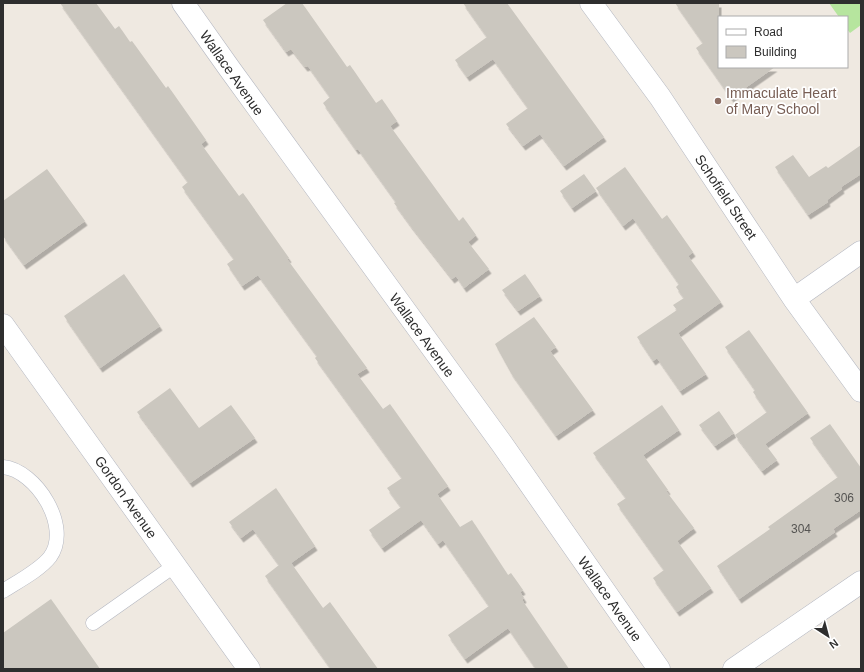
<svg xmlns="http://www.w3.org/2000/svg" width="864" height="672" font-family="Arial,sans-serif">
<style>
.green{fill:#b6e59e}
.building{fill:#cbc7bf;filter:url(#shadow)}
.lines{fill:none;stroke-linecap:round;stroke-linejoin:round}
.lane-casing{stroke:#b4b7c1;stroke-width:15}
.street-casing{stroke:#b4b7c1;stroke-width:23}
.lane{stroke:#fff;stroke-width:14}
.street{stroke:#fff;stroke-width:22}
.education-dot{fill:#8d6e63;stroke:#fff;stroke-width:1.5}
.labels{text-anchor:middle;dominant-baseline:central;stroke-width:3.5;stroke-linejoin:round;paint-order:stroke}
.number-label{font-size:12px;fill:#555452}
.street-label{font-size:14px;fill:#2e2e2e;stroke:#fff}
.education-label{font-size:14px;fill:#785e54;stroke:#fff;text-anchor:start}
</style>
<defs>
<filter id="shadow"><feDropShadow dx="2.5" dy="4.5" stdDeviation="0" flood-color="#0004"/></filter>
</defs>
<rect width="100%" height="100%" fill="#efe9e1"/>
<path class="green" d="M 829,3 L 861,3 L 861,25 L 850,33 L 847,29 L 847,17 L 839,17 Z"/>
<path class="building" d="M 60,3 L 96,3 L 115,29 L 119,26 L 130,42 L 132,41 L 166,88 L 168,86 L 206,140 L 201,144 L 239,196 L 243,193 L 289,258 L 287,259 L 367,368 L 357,374 L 383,409 L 390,404 L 448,486 L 437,494 L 460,527 L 472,520 L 508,575 L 511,573 L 523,590 L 520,592 L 524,598 L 522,600 L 569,669 L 536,669 L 508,628 L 465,659 L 448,635 L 489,606 L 443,540 L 438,544 L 421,520 L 382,548 L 369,530 L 401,507 L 387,488 L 402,478 L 315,358 L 317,356 L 258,275 L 242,286 L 227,264 L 234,259 L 182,187 L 188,182 Z
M 287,3 L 302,3 L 347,67 L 350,65 L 376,103 L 382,99 L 397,121 L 390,126 L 459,221 L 463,217 L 476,235 L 468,242 L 489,269 L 464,288 L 456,276 L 452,279 L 410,225 L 394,203 L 396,202 L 358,149 L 356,150 L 323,103 L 330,97 L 308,66 L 305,67 L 291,49 L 286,52 L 263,20 Z
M 463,3 L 507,3 L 604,137 L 564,166 L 540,134 L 523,146 L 506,124 L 528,108 L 493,59 L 467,77 L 455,60 L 487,37 Z
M 675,3 L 719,3 L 719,67 L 775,67 L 731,98 L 696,48 L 703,43 Z
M 861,145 L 861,174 L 841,187 L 842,189 L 827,200 L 828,202 L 808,215 L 775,167 L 793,155 L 809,177 L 826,166 L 828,168 Z
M 625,167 L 662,219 L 667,215 L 693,252 L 688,256 L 721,302 L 678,333 L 706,374 L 680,391 L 657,358 L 653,361 L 637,337 L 677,310 L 673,305 L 684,298 L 676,287 L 679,284 L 633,218 L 623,226 L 596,188 Z
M 47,169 L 85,221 L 24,265 L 3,236 L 3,201 Z
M 584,174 L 596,191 L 572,208 L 560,191 Z
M 124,274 L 160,326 L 100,368 L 64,316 Z
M 525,274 L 540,296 L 518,311 L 502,290 Z
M 534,317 L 556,347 L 550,351 L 593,410 L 556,436 L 511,373 L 495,344 Z
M 749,330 L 808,413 L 765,444 L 777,460 L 762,471 L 735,435 L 767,412 L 753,392 L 755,390 L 725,347 Z
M 170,388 L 199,428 L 231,405 L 255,438 L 190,483 L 137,412 Z
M 662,405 L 679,430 L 643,455 L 668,490 L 666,491 L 694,528 L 677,541 L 711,588 L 677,612 L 653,578 L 664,570 L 617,504 L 626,498 L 593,453 Z
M 719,411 L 734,433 L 715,446 L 699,425 Z
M 830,424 L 861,468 L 861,510 L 833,529 L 835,532 L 739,599 L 717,566 L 770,529 L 768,527 L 838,477 L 810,438 Z
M 276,488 L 315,546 L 291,563 L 323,608 L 330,602 L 378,669 L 331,669 L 265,576 L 279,565 L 253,529 L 241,538 L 229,522 Z
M 51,599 L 100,669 L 3,669 L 3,633 Z"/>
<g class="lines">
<g class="lane-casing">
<path id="lane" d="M 3,467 C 36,470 72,527 50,557 C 40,570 17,582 3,591
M 93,623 L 174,566"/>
</g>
<g class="street-casing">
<path id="street" d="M 183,3 L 229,68 L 502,444 L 659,669
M 591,3 L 660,97 L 794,299 L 861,391
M 794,299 L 861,252
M 3,325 L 249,669
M 734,669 L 861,582"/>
</g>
<use href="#lane" class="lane"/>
<use href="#street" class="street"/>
</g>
<circle class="education-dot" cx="718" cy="101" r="4"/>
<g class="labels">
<g class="number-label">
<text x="844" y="498">306</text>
<text x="801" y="529">304</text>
</g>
<g class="street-label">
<text transform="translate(232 73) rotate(55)">Wallace Avenue</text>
<text transform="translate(726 197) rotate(56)">Schofield Street</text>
<text transform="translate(422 335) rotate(54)">Wallace Avenue</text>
<text transform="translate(126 497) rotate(55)">Gordon Avenue</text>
<text transform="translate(610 599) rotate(55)">Wallace Avenue</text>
</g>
<g class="education-label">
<text x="726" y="93">Immaculate Heart<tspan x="726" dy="16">of Mary School</tspan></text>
</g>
</g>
<rect width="864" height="672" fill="none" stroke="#2e2e2e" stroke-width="8"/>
<rect x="718" y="16" width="130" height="52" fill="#ffffff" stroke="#ababab"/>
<rect x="726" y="29" width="20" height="6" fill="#ffffff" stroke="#ababab"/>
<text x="754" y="36" font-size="12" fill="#2e2e2e">Road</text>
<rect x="726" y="46" width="20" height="12" fill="#cbc7bf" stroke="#ababab"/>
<text x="754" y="56" font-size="12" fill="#2e2e2e">Building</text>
<g transform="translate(828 636) rotate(144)" stroke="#ffffff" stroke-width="3" paint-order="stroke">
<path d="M0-3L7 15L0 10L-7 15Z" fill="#2e2e2e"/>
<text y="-6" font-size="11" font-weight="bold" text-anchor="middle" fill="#2e2e2e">N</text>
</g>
</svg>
